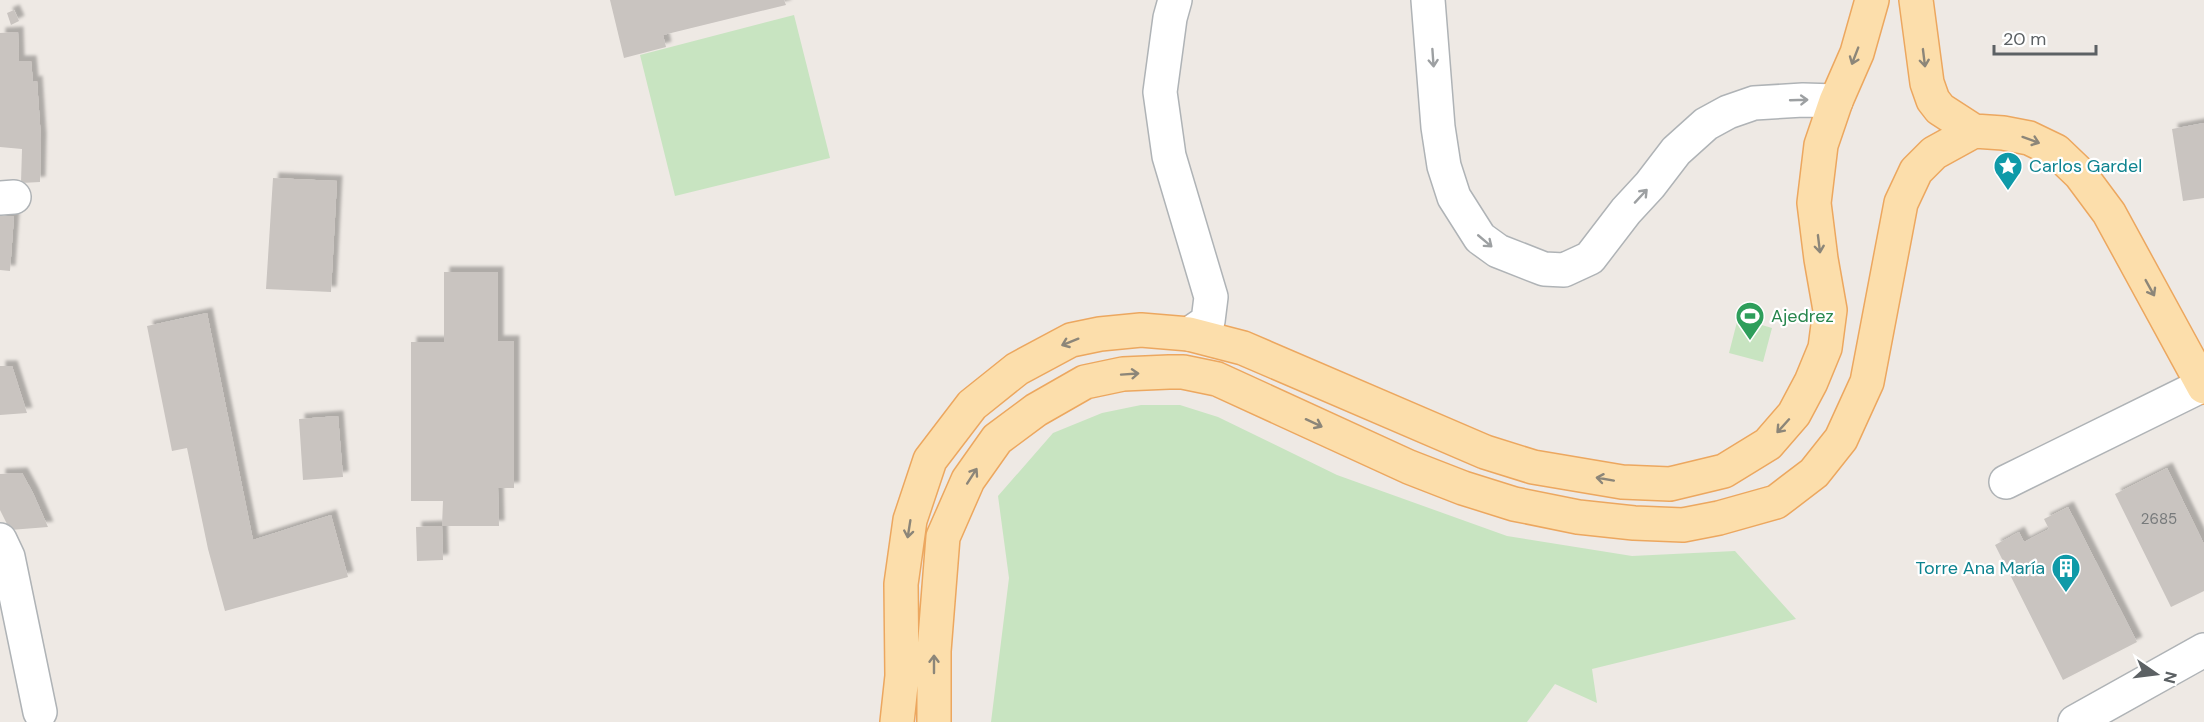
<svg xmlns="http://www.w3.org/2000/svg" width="2204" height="722" font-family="'DM Sans',sans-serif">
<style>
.green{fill:#c8e4c1}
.building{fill:#c9c4c0;filter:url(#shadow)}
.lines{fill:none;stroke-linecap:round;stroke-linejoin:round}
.minor-casing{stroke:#afb3b6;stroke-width:36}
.major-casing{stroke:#eca75f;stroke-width:36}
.minor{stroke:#fff;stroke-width:33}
.major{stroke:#fcdeab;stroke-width:33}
.oneway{stroke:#8c8679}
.oneway2{stroke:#9da0a2}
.labels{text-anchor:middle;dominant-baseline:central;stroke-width:4.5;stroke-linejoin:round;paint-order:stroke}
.number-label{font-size:15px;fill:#777a7b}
.culture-label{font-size:18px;fill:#0d838f;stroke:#fff;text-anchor:start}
.leisure-label{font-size:18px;fill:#27864d;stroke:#fff;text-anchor:start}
</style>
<defs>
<filter id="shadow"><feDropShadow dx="5.5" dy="-5.5" stdDeviation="1.5" flood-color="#0004"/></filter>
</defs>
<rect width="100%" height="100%" fill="#eee9e4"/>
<path class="green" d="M 794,15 L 830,158 L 675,196 L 640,55 Z
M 1738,318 L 1772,328 L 1763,362 L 1729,353 Z
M 1141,405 L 1180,405 L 1218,417 L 1337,475 L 1507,536 L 1632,556 L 1735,551 L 1796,619 L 1592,669 L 1597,703 L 1555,684 L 1527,722 L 991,722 L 1009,578 L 998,496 L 1053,433 L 1102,413 Z"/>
<path class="building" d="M 610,0 L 784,0 L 786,5 L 663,35 L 666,47 L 624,58 Z
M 14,10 L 19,21 L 11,25 L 7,13 Z
M 18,32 L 19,61 L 31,61 L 33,82 L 37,81 L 41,139 L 40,182 L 21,183 L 22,149 L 0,147 L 0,33 Z
M 2204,123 L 2204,198 L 2183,201 L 2172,129 Z
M 273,178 L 337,181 L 331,292 L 266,289 Z
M 0,216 L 14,216 L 10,271 L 0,270 Z
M 444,272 L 498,272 L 498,341 L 514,341 L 514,488 L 498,488 L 499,526 L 442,526 L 443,501 L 411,501 L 411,342 L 444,342 Z
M 207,313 L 253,540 L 331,515 L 348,577 L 225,611 L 208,549 L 187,448 L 172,451 L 147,326 Z
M 0,366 L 12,366 L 27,413 L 0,415 Z
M 338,416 L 343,477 L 303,480 L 299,419 Z
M 2167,468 L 2204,544 L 2204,591 L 2171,607 L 2115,494 Z
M 22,473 L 33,493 L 48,527 L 10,530 L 0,510 L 0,474 Z
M 2068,507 L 2137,642 L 2063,680 L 1995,545 L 2019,532 L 2024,542 L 2049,529 L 2044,519 Z
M 442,526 L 443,560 L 417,561 L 416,527 Z"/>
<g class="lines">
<g class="minor-casing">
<path id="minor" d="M 1175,0 L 1170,18 L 1160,92 L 1169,156 L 1211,297 L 1208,321 L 1189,334
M 1428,0 L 1438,127 L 1444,166 L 1454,197 L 1480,238 L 1498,251 L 1544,269 L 1564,270 L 1590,258 L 1626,211 L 1650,185 L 1676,151 L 1706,124 L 1728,112 L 1754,103 L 1803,100 L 1836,101
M 0,198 L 14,197
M 2006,482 L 2203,385
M 0,540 L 8,557 L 40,712
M 2075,722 L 2204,650"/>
</g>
<g class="major-casing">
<path id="major" d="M 1916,0 L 1927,83 L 1933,100 L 1940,109 L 1974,131 L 2003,133 L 2029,138 L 2056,151 L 2080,174 L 2109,213 L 2204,387
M 897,722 L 902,676 L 901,584 L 910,520 L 930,460 L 972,405 L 1017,369 L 1071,340 L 1100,334 L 1141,330 L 1189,334 L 1243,348 L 1485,452 L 1533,467 L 1622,482 L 1670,484 L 1724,471 L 1768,444 L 1794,414 L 1811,382 L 1825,348 L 1830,310 L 1821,259 L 1814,203 L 1821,145 L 1836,101 L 1857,53 L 1872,0
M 934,722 L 934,651 L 943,537 L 968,480 L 997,439 L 1036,410 L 1085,382 L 1123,374 L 1169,372 L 1183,372 L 1217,379 L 1409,467 L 1463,488 L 1514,504 L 1578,517 L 1634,523 L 1683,525 L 1719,518 L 1776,502 L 1814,473 L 1841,439 L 1867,382 L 1901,203 L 1916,171 L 1934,153 L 1974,131"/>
</g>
<use href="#minor" class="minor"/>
<use href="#major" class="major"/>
</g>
<defs><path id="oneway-shaft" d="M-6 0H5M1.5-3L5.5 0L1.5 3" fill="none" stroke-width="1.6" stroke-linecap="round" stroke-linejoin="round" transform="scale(1.5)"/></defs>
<g class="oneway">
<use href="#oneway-shaft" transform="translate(1855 56) rotate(111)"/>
<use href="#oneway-shaft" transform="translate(1924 58) rotate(83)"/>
<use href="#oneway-shaft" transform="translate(2031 140) rotate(20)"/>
<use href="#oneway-shaft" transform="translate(1819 244) rotate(83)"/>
<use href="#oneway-shaft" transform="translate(2150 288) rotate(61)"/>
<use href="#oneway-shaft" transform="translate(1070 342) rotate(158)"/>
<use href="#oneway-shaft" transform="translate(1130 374) rotate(-4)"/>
<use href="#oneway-shaft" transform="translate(1314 423) rotate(25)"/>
<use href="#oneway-shaft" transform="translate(1783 426) rotate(132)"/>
<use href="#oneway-shaft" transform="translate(972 476) rotate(-57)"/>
<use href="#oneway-shaft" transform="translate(1605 479) rotate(-170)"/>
<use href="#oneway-shaft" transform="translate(909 529) rotate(99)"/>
<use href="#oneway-shaft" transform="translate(934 664) rotate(-90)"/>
</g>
<g class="oneway2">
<use href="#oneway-shaft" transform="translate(1433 58) rotate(86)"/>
<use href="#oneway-shaft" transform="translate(1799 100) rotate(-2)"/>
<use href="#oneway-shaft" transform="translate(1641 196) rotate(-47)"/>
<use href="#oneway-shaft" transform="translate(1485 241) rotate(40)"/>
</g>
<defs>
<g id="sight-pin" transform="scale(1.5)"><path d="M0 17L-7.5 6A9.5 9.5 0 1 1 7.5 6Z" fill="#0f9aa8" stroke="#fff"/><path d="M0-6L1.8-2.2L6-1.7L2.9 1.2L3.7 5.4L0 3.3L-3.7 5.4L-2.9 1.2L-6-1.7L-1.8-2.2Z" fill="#fff"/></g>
<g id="stadium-pin" transform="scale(1.5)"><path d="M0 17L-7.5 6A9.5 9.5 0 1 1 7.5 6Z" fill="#2e9e5b" stroke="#fff"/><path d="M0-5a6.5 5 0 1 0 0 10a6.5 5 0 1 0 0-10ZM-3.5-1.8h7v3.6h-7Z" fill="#fff"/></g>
<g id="building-pin" transform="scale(1.5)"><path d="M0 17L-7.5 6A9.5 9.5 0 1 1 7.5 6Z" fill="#0f9aa8" stroke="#fff"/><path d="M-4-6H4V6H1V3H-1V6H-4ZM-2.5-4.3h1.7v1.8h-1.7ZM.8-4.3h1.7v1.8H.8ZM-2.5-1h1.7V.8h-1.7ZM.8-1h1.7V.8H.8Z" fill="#fff"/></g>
</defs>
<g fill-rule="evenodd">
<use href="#sight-pin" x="2008" y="166"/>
<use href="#stadium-pin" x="1750" y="316"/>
<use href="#building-pin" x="2066" y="568"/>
</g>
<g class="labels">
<g class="number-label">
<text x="2159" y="519">2685</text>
</g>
<g class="culture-label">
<text x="2029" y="166">Carlos Gardel</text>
<text x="2045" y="568" text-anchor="end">Torre Ana María</text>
</g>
<g class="leisure-label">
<text x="1771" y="316">Ajedrez</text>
</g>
</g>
<g transform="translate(2156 674) rotate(104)" stroke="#ffffff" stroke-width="4.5" paint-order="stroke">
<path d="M0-4.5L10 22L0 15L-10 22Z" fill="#5c6164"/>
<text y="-9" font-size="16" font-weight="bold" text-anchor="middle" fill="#5c6164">N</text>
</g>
<path d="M1994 45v9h102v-9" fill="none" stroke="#5c6164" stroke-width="3"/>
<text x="2003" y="45" font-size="18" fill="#5c6164" stroke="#ffffff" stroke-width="4.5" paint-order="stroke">20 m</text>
</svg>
